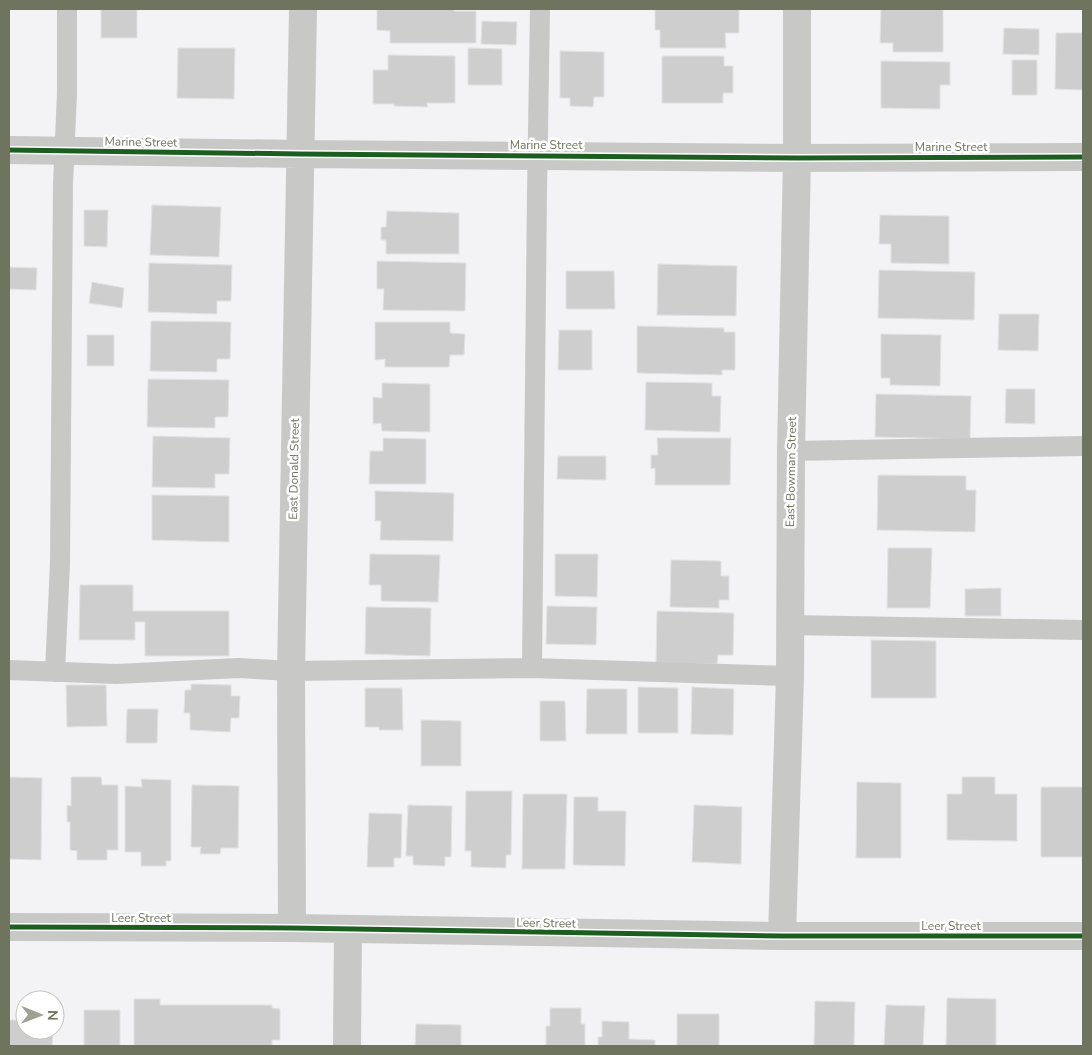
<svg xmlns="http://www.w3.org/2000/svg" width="1092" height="1055" font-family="'Nunito Sans',sans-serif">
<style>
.building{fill:#cfcece;stroke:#e2e2e3}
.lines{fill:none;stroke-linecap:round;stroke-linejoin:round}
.lane{stroke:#c8c8c6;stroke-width:20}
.street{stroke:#c8c8c6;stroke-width:28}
.cycleway-casing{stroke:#fff;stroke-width:8}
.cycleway{stroke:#1b5e20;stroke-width:5}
.labels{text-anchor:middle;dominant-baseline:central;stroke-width:5;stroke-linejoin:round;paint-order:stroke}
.street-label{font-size:12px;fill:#6e745e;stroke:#fff}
</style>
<rect width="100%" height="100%" fill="#f3f2f4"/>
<path class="building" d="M 101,9 L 137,9 L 137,38 L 101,38 Z
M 377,9 L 454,9 L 454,11 L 476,11 L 476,43 L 390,43 L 390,31 L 377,30 Z
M 655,9 L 739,9 L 739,33 L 725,33 L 726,48 L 660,48 L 660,30 L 655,30 Z
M 881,9 L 943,9 L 943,52 L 893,52 L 893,43 L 880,43 Z
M 482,21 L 517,22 L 516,45 L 481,44 Z
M 1004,28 L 1039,29 L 1039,55 L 1003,54 Z
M 1056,33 L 1083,33 L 1083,90 L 1055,89 Z
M 178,48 L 235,48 L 234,99 L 177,98 Z
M 468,48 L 502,49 L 502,85 L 468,85 Z
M 560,51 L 604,52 L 604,97 L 594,97 L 593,107 L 570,106 L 570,98 L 560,98 Z
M 388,55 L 455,56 L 455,103 L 427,103 L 428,107 L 394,106 L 394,104 L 373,104 L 373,70 L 388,70 Z
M 662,56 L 724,56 L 724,66 L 733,66 L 733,93 L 723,93 L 723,103 L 662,103 Z
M 1012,60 L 1037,60 L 1037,95 L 1012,95 Z
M 881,61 L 950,62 L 950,85 L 940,85 L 940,109 L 881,108 Z
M 152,205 L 221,207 L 219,257 L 150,255 Z
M 84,210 L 108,210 L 107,247 L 84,246 Z
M 387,211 L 459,213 L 459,254 L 386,254 L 386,240 L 381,240 L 381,227 L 386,227 Z
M 880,215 L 949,216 L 949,264 L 891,263 L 891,244 L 879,244 Z
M 377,261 L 466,263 L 465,311 L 383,310 L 384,289 L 377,289 Z
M 149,263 L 232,265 L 231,301 L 217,301 L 217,314 L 148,312 Z
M 658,264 L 737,266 L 736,316 L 657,315 Z
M 9,267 L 37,268 L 36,290 L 9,289 Z
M 879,270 L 975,272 L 974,320 L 878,318 Z
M 566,271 L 614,271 L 615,309 L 566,309 Z
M 92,282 L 124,288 L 122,308 L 89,303 Z
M 999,314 L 1039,314 L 1038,351 L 998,350 Z
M 151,321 L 231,322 L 230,359 L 217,359 L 217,372 L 150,371 Z
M 375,322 L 450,322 L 450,333 L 465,334 L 464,355 L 450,355 L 449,367 L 385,367 L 385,359 L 375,360 Z
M 637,326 L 724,328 L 724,332 L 735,332 L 735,370 L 722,370 L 722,375 L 637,373 Z
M 559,330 L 592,330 L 592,370 L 558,370 Z
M 881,334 L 941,335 L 940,386 L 890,385 L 890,378 L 881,378 Z
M 87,335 L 114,335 L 114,366 L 87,366 Z
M 148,379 L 229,380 L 228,417 L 215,417 L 215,428 L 147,427 Z
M 646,382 L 712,383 L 712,396 L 721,396 L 720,432 L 645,430 Z
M 382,383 L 430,384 L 430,432 L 382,431 L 381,423 L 373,424 L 373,397 L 382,398 Z
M 1006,389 L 1035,389 L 1035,424 L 1005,423 Z
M 876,394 L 971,396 L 970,439 L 875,437 Z
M 153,436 L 230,438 L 229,474 L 215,474 L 215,488 L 152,487 Z
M 383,438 L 426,439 L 426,484 L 369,484 L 370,451 L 383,451 Z
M 657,438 L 731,438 L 730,485 L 655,485 L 655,468 L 651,469 L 651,455 L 658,455 Z
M 558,456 L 606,456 L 606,480 L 557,479 Z
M 878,475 L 966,476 L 966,490 L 976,490 L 975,532 L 877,530 Z
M 375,491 L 454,493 L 453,541 L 380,540 L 381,521 L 375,521 Z
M 152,495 L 229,496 L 229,542 L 152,540 Z
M 888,548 L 932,548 L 930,608 L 887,608 Z
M 370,554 L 440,555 L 438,602 L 381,601 L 381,585 L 369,585 Z
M 555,554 L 598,554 L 597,597 L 555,596 Z
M 671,560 L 721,561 L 721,576 L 729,576 L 729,600 L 719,600 L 719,608 L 670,607 Z
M 80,585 L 133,585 L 133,611 L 229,611 L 229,656 L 145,656 L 145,622 L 135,622 L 135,640 L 79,640 Z
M 1001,588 L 1001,616 L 965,616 L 965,589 Z
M 547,606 L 597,607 L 596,645 L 546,644 Z
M 366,607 L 431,608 L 430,656 L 365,654 Z
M 657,611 L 734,613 L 733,655 L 718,655 L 717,664 L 656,663 Z
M 871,640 L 936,641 L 936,698 L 871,698 Z
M 191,684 L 231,685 L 231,696 L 240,696 L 239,718 L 231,718 L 230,732 L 190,730 L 190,713 L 184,713 L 185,690 L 191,690 Z
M 66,685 L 106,685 L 107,726 L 67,727 Z
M 638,687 L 678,688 L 678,733 L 638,733 Z
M 692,687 L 734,689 L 733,735 L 691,734 Z
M 365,688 L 402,688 L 403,730 L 379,730 L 379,727 L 365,727 Z
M 587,689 L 627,689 L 627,734 L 586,734 Z
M 540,701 L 565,701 L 566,741 L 540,741 Z
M 127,709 L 158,709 L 157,743 L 126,743 Z
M 421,720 L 461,721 L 461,766 L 421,766 Z
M 9,777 L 42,778 L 41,860 L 9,859 Z
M 71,777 L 101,777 L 102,785 L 118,785 L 118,850 L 107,850 L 107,860 L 77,860 L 77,851 L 70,850 L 70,822 L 67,822 L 67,805 L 71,806 Z
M 962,777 L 995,777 L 995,794 L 1017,794 L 1017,841 L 947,840 L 947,794 L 962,794 Z
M 141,779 L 171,780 L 171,861 L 166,861 L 166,866 L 141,866 L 141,852 L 125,852 L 125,786 L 142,787 Z
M 857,782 L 901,783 L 901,858 L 856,858 Z
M 192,785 L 239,786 L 238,848 L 221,848 L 220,854 L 200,854 L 201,847 L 191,847 Z
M 1041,787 L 1083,787 L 1083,857 L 1041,857 Z
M 466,791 L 512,791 L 511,855 L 506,855 L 506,868 L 471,867 L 471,851 L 465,851 Z
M 523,794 L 567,794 L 565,869 L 522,869 Z
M 574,797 L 598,797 L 598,811 L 626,811 L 625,866 L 573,865 Z
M 408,805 L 452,806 L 451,857 L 445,857 L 445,866 L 413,865 L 413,856 L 406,856 Z
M 694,805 L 742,807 L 741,864 L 692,862 Z
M 369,813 L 402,814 L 401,858 L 394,858 L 394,867 L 367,867 Z
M 947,998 L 996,999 L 996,1046 L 946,1046 Z
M 134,999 L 160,999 L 160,1005 L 272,1005 L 272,1008 L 280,1009 L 280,1040 L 272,1040 L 272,1046 L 134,1046 Z
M 815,1001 L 855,1002 L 854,1046 L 814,1046 Z
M 886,1005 L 925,1006 L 923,1046 L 884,1046 Z
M 18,1006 L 25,1007 L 25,1030 L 53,1030 L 52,1046 L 9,1046 L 9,1020 L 18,1020 Z
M 550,1008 L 581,1008 L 581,1024 L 585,1024 L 585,1046 L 546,1046 L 546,1026 L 550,1026 Z
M 84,1010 L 120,1010 L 120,1046 L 84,1046 Z
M 677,1014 L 719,1014 L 719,1046 L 677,1046 Z
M 602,1021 L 629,1022 L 629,1039 L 655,1040 L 655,1046 L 598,1046 L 598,1037 L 602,1037 Z
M 416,1024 L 461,1025 L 461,1046 L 415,1046 Z"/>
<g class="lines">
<path class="lane" d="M 791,451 L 1083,446
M 790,625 L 1083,630
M 532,668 L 537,192 L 540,9
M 9,670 L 116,674 L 239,668 L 291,671 L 532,668 L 790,676
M 55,672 L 60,563 L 63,184 L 67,93 L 67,9"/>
<path class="street" d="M 9,150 L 300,154 L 797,158 L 1083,157
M 9,927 L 292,928 L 782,936 L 1083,936
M 292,928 L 291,671 L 303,9
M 782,936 L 790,676 L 791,451 L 797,158 L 797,9
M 347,1046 L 348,929"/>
<g class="cycleway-casing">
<path id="cycleway" d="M 9,150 L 300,154 L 797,158 L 1083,157
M 9,927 L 292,928 L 782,936 L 1083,936"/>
</g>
<use href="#cycleway" class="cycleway"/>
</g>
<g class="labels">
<g class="street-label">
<text transform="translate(141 142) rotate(1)">Marine Street</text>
<text x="546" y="145">Marine Street</text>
<text x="951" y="147">Marine Street</text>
<text transform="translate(294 469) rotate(-89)">East Donald Street</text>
<text transform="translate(791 472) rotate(-89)">East Bowman Street</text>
<text x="141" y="918">Leer Street</text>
<text transform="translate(546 923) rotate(1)">Leer Street</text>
<text x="951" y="926">Leer Street</text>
</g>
</g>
<rect width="1092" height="1055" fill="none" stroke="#6e745e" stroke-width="20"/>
<g transform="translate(40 1015) rotate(91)"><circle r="24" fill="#ffffff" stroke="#c5c7bf"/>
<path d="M0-4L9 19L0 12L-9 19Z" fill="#9da092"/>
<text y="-8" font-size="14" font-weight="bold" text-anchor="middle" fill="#6e745e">N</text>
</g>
</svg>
